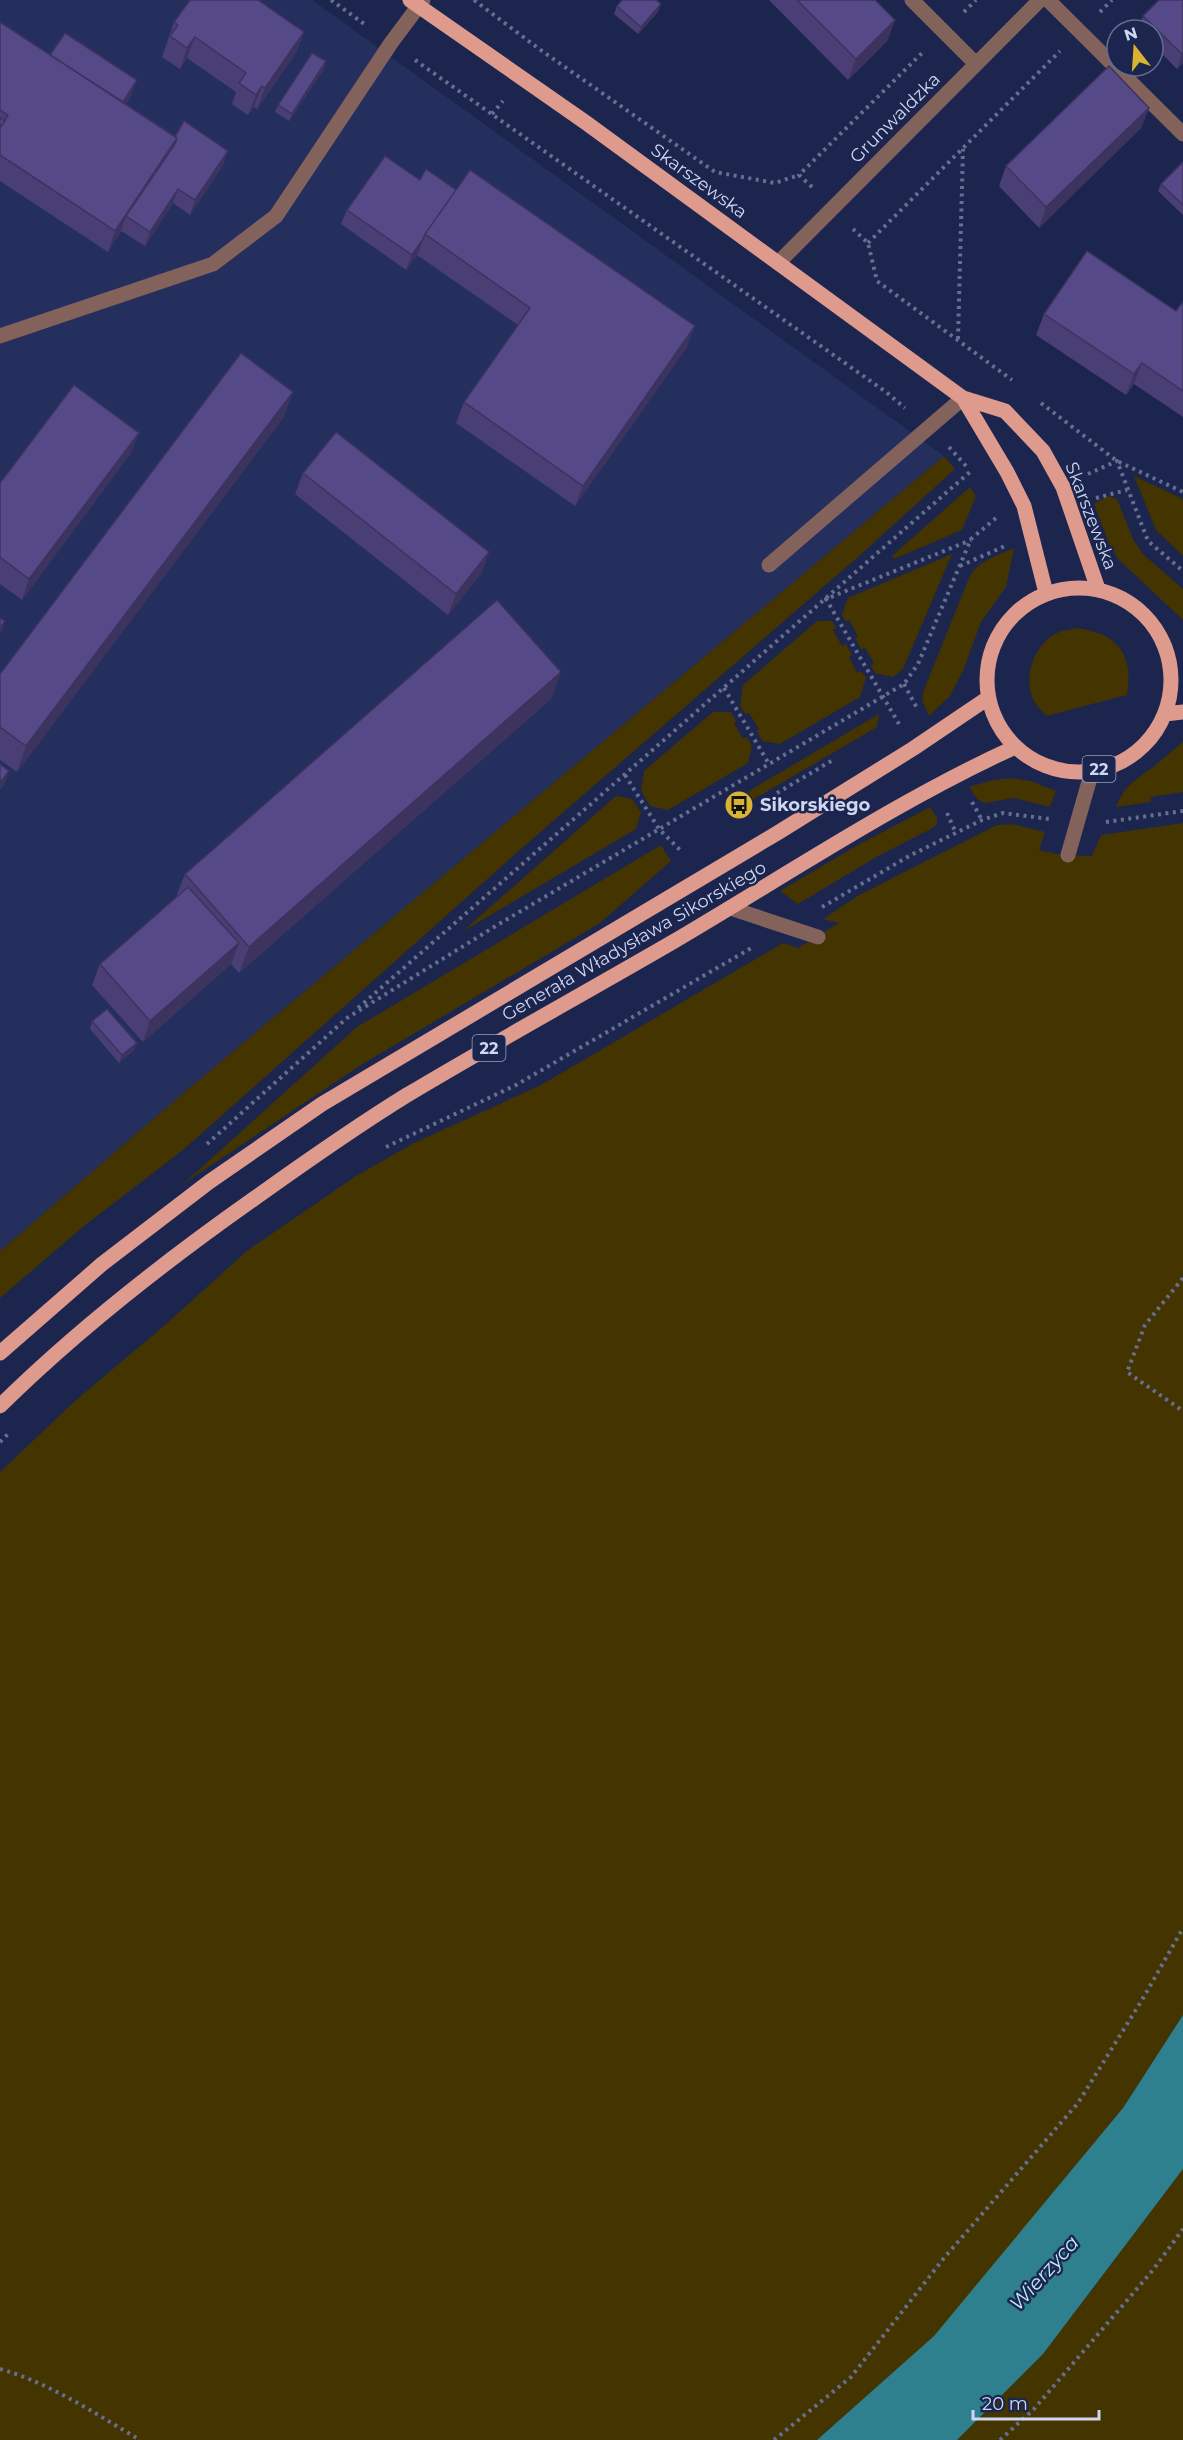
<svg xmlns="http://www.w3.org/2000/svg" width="1183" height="2440" font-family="Montserrat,sans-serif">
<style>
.built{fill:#242f5e}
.green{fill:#443400}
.water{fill:#2e808e}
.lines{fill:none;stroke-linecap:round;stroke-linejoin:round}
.path{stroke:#666f92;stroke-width:4;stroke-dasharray:3 4.5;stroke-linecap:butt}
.minor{stroke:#84625c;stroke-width:15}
.major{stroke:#df9a8e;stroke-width:15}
.wall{fill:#493f75}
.shaded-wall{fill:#3c335f}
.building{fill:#554988;stroke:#3c335f;stroke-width:1.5}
.labels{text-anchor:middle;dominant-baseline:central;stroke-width:5;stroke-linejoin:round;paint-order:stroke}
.shield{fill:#1b254e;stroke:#98a2c0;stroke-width:1.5}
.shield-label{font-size:16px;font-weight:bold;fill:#ced7f1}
.street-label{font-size:18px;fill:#ced7f1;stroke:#1b254e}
.poi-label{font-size:18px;font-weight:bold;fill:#ced7f1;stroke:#1b254e;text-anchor:start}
.water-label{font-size:20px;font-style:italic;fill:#bbecf6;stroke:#1b254e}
</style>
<rect width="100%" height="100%" fill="#1b254e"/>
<path class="built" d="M 0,0 L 312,0 L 944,456 L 187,1090 L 0,1251 Z"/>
<path class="green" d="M 944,456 L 955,469 L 858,557 L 530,841 L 183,1150 L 84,1226 L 0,1298 L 0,1251 L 187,1090 Z
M 1134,476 L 1183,499 L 1183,556 L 1156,530 Z
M 970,487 L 976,496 L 962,530 L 894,559 L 892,556 Z
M 1108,496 L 1117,499 L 1133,539 L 1143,554 L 1183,589 L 1183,620 L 1119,560 L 1110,546 L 1094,504 Z
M 1014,548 L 1006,587 L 981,622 L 963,671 L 950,696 L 929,716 L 922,700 L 923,692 L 969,578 C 978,560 997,556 1014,548 Z
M 952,554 L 903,669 L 893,677 L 875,673 L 871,666 L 874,663 L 865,648 L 861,649 L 855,638 L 858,636 L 849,620 L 846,622 L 842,615 L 848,598 Z
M 817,621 L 832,621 L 836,628 L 833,630 L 842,646 L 846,644 L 852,655 L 849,657 L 857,673 L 861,671 L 866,678 L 860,697 L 780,744 L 762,741 L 757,731 L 759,729 L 749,713 L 746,715 L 740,706 L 743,685 Z
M 1077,628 C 1118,634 1134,654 1127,695 L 1046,716 C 1042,711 1037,706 1034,701 C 1022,678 1034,643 1059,632 C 1064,630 1071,630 1077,628 Z
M 713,712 L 731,712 L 736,721 L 734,723 L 743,739 L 747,737 L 752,746 L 748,763 L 668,810 L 650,806 L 641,791 L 644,771 Z
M 879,714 L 877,727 L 732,812 L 727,804 Z
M 1183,742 L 1183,792 L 1151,797 L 1151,802 L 1116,807 C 1126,785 1128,786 1146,772 C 1159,763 1170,752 1183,742 Z
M 1012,778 L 1031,781 L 1056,791 L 1050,807 L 1014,798 L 985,803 L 977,799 L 969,787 L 993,780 Z
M 616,796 L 632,799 L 641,812 L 636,829 L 462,932 Z
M 930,807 L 937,818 L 937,824 L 933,828 L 878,856 L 798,904 L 780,891 L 856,846 Z
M 1183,823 L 1183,2015 L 1123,2108 L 934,2337 L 817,2440 L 0,2440 L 0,1472 L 76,1400 L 165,1325 L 248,1250 L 356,1176 L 412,1144 L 541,1085 L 783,943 L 798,948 L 839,923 L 823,919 L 859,895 L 997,825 L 1012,824 L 1045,832 L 1039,850 L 1061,855 L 1092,856 L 1101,835 Z
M 661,845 L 671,861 L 600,923 L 361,1065 L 183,1184 L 357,1027 Z
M 1183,2169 L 1183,2440 L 957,2440 L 1043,2354 Z"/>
<path class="water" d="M 1183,2015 L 1183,2169 L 1043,2354 L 957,2440 L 817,2440 L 934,2336 L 1123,2108 Z"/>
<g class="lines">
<path class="path" d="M 331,0 L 367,26
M 474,0 L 542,51 L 715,172 L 775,183 L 799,175
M 964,12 L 976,0
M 1100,12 L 1112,0
M 415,60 L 886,392 L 905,408
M 492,114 L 503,101
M 812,187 L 799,175 L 924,51
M 853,229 L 868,243 L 877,281 L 1012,380
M 868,243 L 1060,51
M 958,339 L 963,149
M 1041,403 L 1117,461 L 1183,492
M 949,447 L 966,466
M 1088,474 L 1117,461 L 1148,541 L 1183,571
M 1096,498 L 1127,490
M 960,566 L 1005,546
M 904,684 L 918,710
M 724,688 L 769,764
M 899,724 L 826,599 L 971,540
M 625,775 L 659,829 L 680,850
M 777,793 L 833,760
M 972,802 L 982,820
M 947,813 L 956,833
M 1106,822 L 1183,811
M 822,907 L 911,855 L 982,820 L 1003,813 L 1049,819
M 358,1008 L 971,471
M 207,1144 L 347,1018 L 499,924 L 904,684 L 918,664 L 971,539 L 996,518
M 386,1147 L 516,1085 L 753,947
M 1183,1278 L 1145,1325 L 1127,1372 L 1183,1411
M 0,1442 L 8,1434
M 0,2369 C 50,2383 96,2414 140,2440
M 774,2440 L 851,2377 L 944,2258 L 1078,2103 L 1142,2000 L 1183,1928
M 1000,2440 L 1034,2409 L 1153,2270 L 1183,2229"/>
<path class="minor" d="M 912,0 L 976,64
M 1048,0 L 1183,134
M 778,263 L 1040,0
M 0,336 L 213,264 L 276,216 L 391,43 L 423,0
M 769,565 L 963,398
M 1068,855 L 1092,771
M 730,908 L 818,937"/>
<path class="major" d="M 410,0 L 585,122 L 963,398 L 1005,411 L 1043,451 L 1063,487 L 1098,589
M 963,398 L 1007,472 L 1024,506 L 1046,593
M987 680a92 92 0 1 1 184 0a92 92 0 1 1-184 0Z
M 1165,714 L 1183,712
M 0,1353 L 102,1264 L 209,1182 L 322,1104 L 779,832 L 914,748 L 988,698
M 0,1406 C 77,1330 167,1260 255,1198 C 304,1163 355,1127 407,1095 C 494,1043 583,994 671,943 C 785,876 895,802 1015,747"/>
</g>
<path class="wall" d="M 769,0 L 875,0 L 895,20 L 887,41 L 848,80 Z
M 1183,0 L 1183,63 L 1177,69 L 1153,45 L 1153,30 L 1138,30 L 1143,16 Z
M 617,6 L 658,12 L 638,34 L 614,14 Z
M 0,22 L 50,55 L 132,94 L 126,104 L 175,137 L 228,151 L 223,165 L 190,215 L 173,203 L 145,246 L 121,231 L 108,252 L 0,181 Z
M 174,22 L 304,32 L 296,53 L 257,109 L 254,107 L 248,115 L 232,104 L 236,92 L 187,58 L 180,69 L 162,57 Z
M 326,61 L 324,69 L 289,121 L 275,112 L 278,105 Z
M 1149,108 L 1141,128 L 1039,228 L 999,186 L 1006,166 Z
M 1183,162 L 1183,215 L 1158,191 L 1161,184 Z
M 420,180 L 687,347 L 575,506 L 456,423 L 464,402 L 518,325 L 417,255 L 418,254 L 406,270 L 341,224 L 347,210 Z
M 1183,302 L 1183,417 L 1134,384 L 1126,395 L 1036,335 L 1044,314 L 1176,311 Z
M 293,392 L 283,418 L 17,772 L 0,760 L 0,674 Z
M 131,453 L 22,600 L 0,584 L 0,483 Z
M 303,473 L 489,552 L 482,572 L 448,615 L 295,494 Z
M 552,698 L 239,973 L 231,964 L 143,1042 L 92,985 L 100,964 L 176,897 L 185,874 Z
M 92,1021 L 137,1043 L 134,1050 L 119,1063 L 90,1029 Z"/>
<path class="shaded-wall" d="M 661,4 L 658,12 L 638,34 L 641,27 Z
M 895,20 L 887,41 L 848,80 L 856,59 Z
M 304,32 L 296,53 L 257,109 L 265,88 Z
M 195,37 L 187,58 L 180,69 L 187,48 Z
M 1182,54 L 1183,54 L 1183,63 L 1177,69 Z
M 326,61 L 324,69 L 289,121 L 292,114 Z
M 137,80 L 132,94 L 114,122 L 119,108 Z
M 262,86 L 254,107 L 248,115 L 256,95 Z
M 1149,108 L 1141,128 L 1039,228 L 1046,207 Z
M 177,138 L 169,159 L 126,216 L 121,231 L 108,252 L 115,231 Z
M 228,151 L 223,165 L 190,215 L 195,200 Z
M 178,189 L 173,203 L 145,246 L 150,232 Z
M 423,239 L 418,254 L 406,270 L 412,255 Z
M 695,326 L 687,347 L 575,506 L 583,486 Z
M 1142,363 L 1134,384 L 1126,395 L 1134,374 Z
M 293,392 L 283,418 L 17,772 L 26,746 Z
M 139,433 L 131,453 L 22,600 L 29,579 Z
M 489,552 L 482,572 L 448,615 L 456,594 Z
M 5,621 L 0,635 L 0,628 Z
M 561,672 L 552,698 L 239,973 L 249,947 Z
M 9,771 L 4,785 L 0,790 L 0,783 Z
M 239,943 L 231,964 L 143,1042 L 150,1021 Z
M 137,1043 L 134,1050 L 119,1063 L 122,1055 Z"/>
<path class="building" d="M 190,0 L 258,0 L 304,32 L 265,88 L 262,86 L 256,95 L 239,83 L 246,73 L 195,37 L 187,48 L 170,36 L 178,25 L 174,22 Z
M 622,0 L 656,0 L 661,4 L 641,27 L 617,6 Z
M 797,0 L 875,0 L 895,20 L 856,59 Z
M 1159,0 L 1183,0 L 1183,54 L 1182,54 L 1143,16 Z
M 0,22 L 177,138 L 115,231 L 0,155 L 0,128 L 8,115 L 0,110 Z
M 65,33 L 137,80 L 123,102 L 50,55 Z
M 312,53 L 326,61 L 292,114 L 278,105 Z
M 1109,66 L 1149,108 L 1046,207 L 1006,166 Z
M 0,118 L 5,121 L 0,128 Z
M 184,121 L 228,151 L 195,200 L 178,189 L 150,232 L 126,216 L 175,144 L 177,138 L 175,137 Z
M 385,156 L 420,180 L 426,169 L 456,190 L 425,234 L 423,239 L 412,255 L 347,210 Z
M 1183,162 L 1183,205 L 1161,184 Z
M 470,170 L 695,326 L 583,486 L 464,402 L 530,308 L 425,234 Z
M 1087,251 L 1176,311 L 1183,302 L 1183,391 L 1142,363 L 1134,374 L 1044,314 Z
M 241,353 L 293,392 L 26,746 L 0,727 L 0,674 Z
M 74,385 L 139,433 L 29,579 L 0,557 L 0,483 Z
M 336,432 L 489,552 L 456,594 L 303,473 Z
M 497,600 L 561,672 L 249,947 L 185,874 Z
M 0,618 L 5,621 L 0,628 Z
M 0,764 L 9,771 L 0,783 Z
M 188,887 L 239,943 L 150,1021 L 100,964 Z
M 107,1009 L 137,1043 L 122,1055 L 92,1021 Z"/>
<defs>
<g id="bus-disc" transform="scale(1.5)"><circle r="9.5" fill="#dab333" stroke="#1b254e"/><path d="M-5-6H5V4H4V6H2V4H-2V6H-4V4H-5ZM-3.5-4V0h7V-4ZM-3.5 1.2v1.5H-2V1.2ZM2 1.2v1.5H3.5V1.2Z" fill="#111"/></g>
</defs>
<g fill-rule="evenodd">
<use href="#bus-disc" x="739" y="805"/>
</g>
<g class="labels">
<g class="shield">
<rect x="1082.5" y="756" width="33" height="26" rx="4.5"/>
<rect x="472.5" y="1035" width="33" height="26" rx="4.5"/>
</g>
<g class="shield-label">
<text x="1099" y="769">22</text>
<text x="489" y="1048">22</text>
</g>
<g class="street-label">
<text transform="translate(895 118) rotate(-45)">Grunwaldzka</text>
<text transform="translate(699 181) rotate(36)">Skarszewska</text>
<text transform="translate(1091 516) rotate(69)">Skarszewska</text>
<text transform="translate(634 941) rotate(-30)">Generała Władysława Sikorskiego</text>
</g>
<g class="poi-label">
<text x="760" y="805">Sikorskiego</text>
</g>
<g class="water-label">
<text transform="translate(1044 2273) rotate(-48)">Wierzyca</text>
</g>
</g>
<g transform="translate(1135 48) rotate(343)"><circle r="28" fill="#1b254e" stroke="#636c8f" stroke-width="1.5"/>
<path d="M0-4.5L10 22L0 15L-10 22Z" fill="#dab333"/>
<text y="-9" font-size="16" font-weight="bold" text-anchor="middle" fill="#ced7f1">N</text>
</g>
<path d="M973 2410v9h126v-9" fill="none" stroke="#ced7f1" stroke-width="3"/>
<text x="982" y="2410" font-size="18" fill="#ced7f1" stroke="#1b254e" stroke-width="4.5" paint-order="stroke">20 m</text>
</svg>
